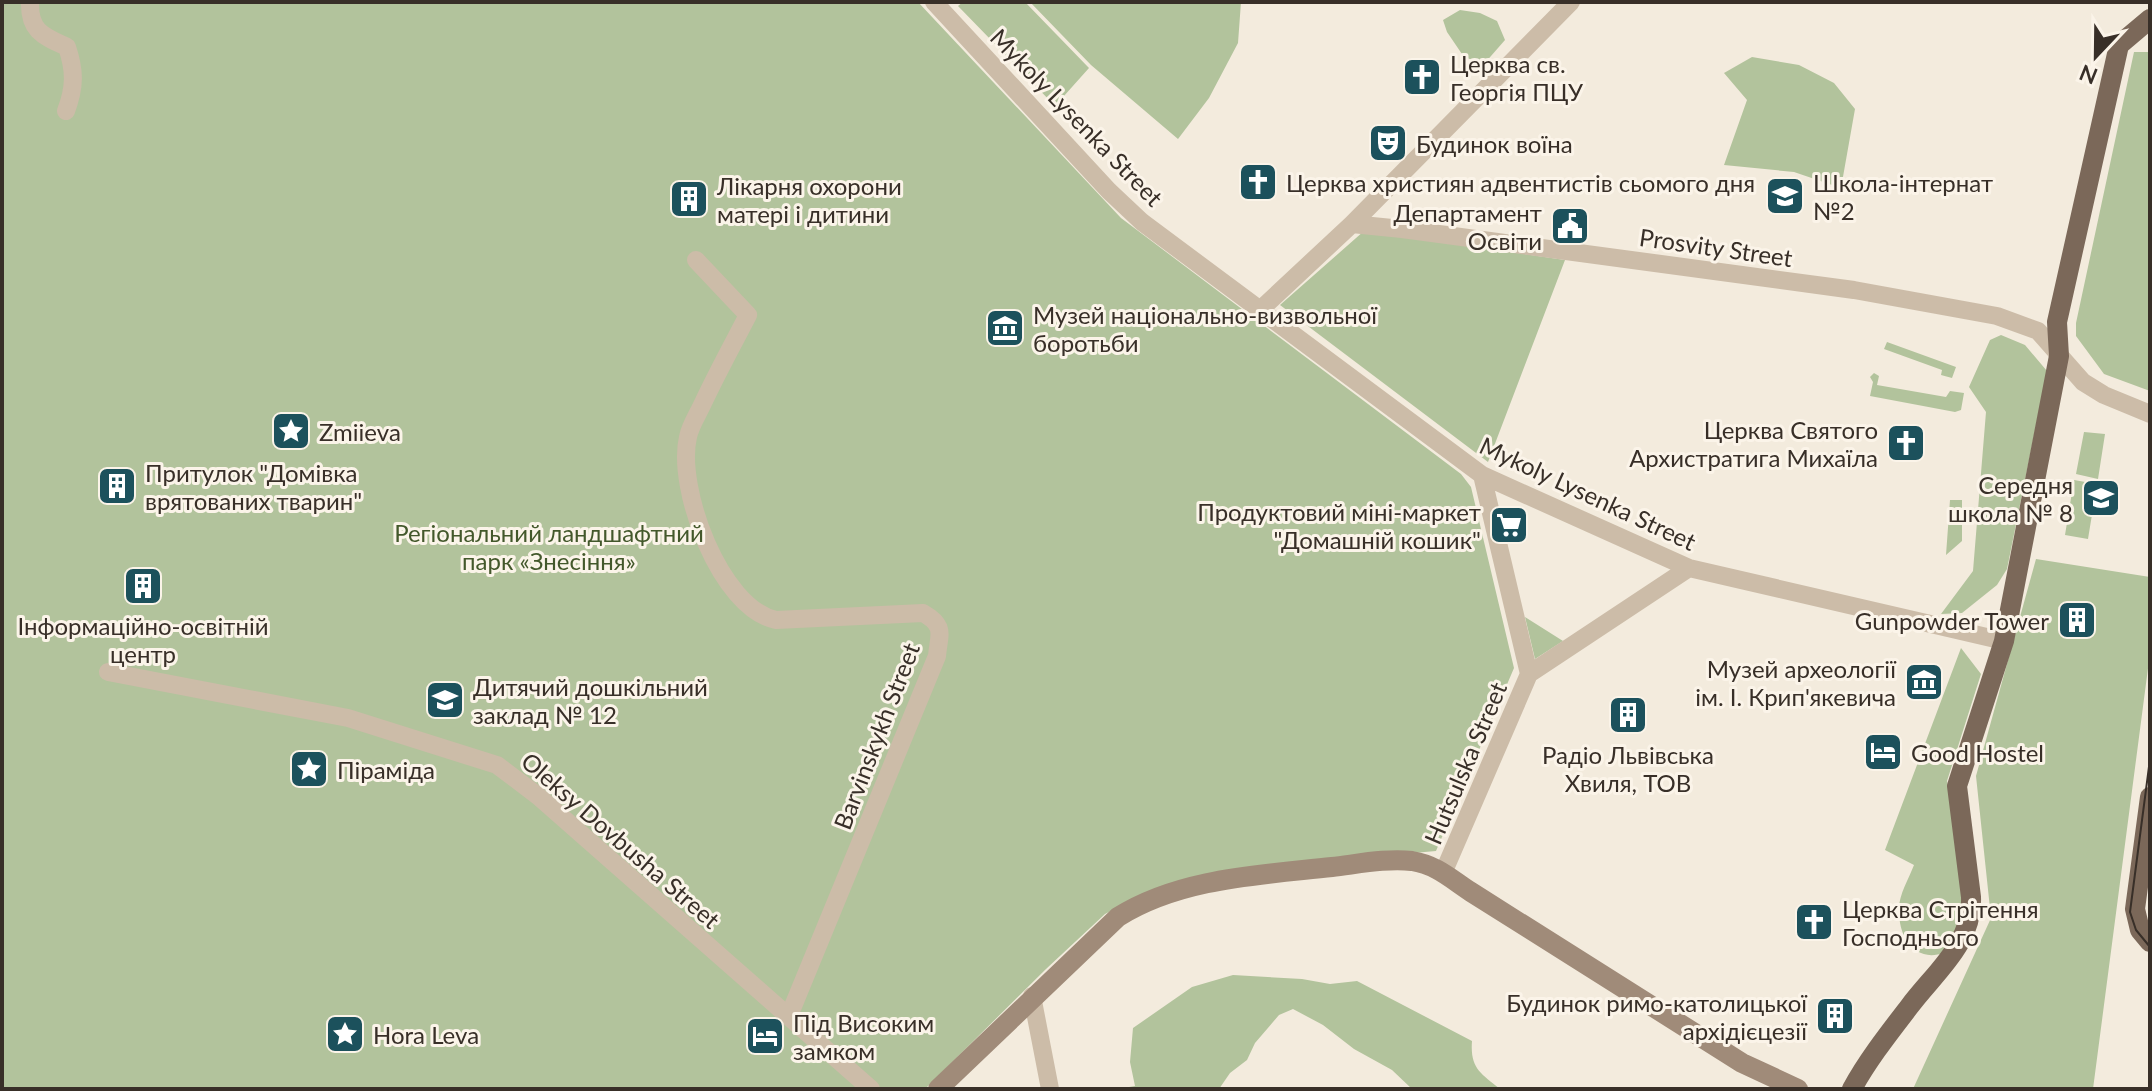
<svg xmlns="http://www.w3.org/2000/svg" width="2152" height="1091" font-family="Lato,sans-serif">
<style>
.green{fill:#b2c39c}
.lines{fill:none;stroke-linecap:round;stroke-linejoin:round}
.minor{stroke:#ccbca8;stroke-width:18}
.secondary{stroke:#a08b79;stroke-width:20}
.primary{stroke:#7b6859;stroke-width:20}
.tram{stroke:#382f28;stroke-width:2}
.labels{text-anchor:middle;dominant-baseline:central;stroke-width:6;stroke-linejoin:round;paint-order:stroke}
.poi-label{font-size:24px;fill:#382f28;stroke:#fbf4e9;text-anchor:start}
.street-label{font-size:24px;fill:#382f28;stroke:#fbf4e9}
.park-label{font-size:24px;fill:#43582b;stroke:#fbf4e9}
</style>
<rect width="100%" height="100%" fill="#f3ebdd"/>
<path class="green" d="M 2,2 L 918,2 L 1121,218 L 1461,474 L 1471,487 L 1514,668 L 1436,851 L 1357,858 L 1134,899 L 1105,914 L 1046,969 L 925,1089 L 2,1089 Z
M 963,2 L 1025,2 L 1089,68 L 1055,106 L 958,6 Z
M 1030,2 L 1241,2 L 1238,43 L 1209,98 L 1178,139 L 1091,65 Z
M 1460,10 L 1480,13 L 1497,21 L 1505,40 L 1484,64 L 1464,57 L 1447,32 L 1443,20 Z
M 2134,52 L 2150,52 L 2150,391 L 2104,374 L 2076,336 L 2076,323 Z
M 1752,57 L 1799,65 L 1834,83 L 1855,109 L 1841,188 L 1794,172 L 1724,165 L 1747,100 L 1724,73 Z
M 1364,231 L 1565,260 L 1488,462 L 1280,305 Z
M 2001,335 L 2025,345 L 2047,371 L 2007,569 L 1997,585 L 1962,613 L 1941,614 L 1973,571 L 1986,412 L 1969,387 L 1990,340 Z
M 1887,342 L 1956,367 L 1952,378 L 1941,375 L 1942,370 L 1884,349 Z
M 1874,373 L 1879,376 L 1877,385 L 1946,397 L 1950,391 L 1964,393 L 1961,410 L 1955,412 L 1870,396 L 1873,382 L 1870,377 Z
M 2084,432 L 2105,434 L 2098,479 L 2076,474 Z
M 2074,480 L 2097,484 L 2088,539 L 2065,535 Z
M 1950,500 L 1962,500 L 1962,541 L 1946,555 Z
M 2036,559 L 2150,577 L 2150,653 L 2093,1089 L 1913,1089 L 1991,918 L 1976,776 Z
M 1525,617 L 1563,641 L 1535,659 Z
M 1961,648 L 1981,674 L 1947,781 L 1964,873 L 1964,923 L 1944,953 C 1913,963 1898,936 1899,908 C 1899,895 1909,878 1914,865 L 1885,850 Z
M 1233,975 L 1302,979 L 1330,984 L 1357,981 L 1472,1041 C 1470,1068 1480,1073 1500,1089 L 1412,1089 L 1392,1070 L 1354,1049 L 1323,1025 L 1293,1009 L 1279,1015 L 1255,1043 L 1247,1060 L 1230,1073 L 1219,1089 L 1117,1089 L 1135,1086 L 1130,1062 L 1133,1028 L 1192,987 Z"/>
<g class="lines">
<path class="minor" d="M 30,2 C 29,31 43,36 67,47 C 75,71 75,87 66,111
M 934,2 L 1109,191 L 1142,222 L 1482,475 L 1689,568 L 2004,641
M 1352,224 L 1402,229 L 1854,290 L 1997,316 L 2038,331 L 2083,382 L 2104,395 L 2150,414
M 696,260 L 748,315 C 733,344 717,373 703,403 C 698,414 690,426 688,437 C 676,488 720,608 776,620 L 923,613 C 946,626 939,634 937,656 L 789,1016
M 1261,309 L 1352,224 L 1571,2
M 1482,475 L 1529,674
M 108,672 L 348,718 L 497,765 L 538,796 L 871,1089
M 1444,871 L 1529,674 L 1689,568
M 1032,996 L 1050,1089"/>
<path class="secondary" d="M 938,1089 L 1118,917 C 1180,878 1260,875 1332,867 C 1358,864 1387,858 1412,861 C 1437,865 1451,879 1471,892 L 1742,1063 L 1798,1089"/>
<path class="primary" d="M 2150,797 L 2135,909 L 2140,930 L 2150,942
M 1852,1089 C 1867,1061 1889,1033 1909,1007 C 1935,972 1973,944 1971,897 L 1957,786 L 2004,641 L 2059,356 L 2057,322 L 2119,45 L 2150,19"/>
<path class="tram" d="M 2150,759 L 2130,912 L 2136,930 L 2150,947"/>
</g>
<defs>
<g id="church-square" transform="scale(2)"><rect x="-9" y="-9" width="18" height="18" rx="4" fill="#1c515c" stroke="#fbf4e9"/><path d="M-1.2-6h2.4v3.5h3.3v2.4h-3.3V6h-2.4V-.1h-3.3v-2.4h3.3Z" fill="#fff"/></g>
<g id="theatre-square" transform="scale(2)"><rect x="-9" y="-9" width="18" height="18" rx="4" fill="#1c515c" stroke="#fbf4e9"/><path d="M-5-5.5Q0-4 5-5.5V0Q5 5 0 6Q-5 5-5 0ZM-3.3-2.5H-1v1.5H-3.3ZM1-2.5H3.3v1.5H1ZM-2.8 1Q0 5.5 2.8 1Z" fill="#fff"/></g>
<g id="school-square" transform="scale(2)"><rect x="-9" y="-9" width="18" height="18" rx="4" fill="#1c515c" stroke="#fbf4e9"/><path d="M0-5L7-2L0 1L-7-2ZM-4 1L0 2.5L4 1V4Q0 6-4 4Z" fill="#fff"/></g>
<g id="building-square" transform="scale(2)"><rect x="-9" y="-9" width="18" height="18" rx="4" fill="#1c515c" stroke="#fbf4e9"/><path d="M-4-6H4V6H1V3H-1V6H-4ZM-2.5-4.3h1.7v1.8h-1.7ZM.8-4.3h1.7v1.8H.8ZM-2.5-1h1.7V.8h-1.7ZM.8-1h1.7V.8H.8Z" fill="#fff"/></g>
<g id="civic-square" transform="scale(2)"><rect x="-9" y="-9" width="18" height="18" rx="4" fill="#1c515c" stroke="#fbf4e9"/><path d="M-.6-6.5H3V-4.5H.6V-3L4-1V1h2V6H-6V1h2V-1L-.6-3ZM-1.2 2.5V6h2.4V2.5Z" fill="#fff"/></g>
<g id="museum-square" transform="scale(2)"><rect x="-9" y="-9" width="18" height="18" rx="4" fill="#1c515c" stroke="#fbf4e9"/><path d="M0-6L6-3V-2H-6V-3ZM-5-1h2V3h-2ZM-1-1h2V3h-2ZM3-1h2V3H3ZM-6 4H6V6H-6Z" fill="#fff"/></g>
<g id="sight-square" transform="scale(2)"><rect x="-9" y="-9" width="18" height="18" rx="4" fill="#1c515c" stroke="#fbf4e9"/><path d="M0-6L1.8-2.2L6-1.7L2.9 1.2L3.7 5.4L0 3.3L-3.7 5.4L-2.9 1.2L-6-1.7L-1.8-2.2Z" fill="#fff"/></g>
<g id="supermarket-square" transform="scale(2)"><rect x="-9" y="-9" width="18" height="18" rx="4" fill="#1c515c" stroke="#fbf4e9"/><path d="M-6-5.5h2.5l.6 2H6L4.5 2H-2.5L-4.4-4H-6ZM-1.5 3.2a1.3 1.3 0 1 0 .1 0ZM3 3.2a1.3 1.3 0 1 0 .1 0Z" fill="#fff"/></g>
<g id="hotel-square" transform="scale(2)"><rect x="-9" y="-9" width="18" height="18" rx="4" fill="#1c515c" stroke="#fbf4e9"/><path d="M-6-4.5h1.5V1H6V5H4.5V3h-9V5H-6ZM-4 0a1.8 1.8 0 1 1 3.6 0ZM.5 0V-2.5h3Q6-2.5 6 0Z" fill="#fff"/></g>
</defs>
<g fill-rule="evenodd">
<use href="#church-square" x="1422" y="77"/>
<use href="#theatre-square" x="1388" y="143"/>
<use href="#church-square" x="1258" y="182"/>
<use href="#school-square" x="1785" y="196"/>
<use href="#building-square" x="689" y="199"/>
<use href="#civic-square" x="1570" y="226"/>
<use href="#museum-square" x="1005" y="328"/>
<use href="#sight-square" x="291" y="431"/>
<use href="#church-square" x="1906" y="443"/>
<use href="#building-square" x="117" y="486"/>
<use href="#school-square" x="2101" y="498"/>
<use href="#supermarket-square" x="1509" y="525"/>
<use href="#building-square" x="143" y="586"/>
<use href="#building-square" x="2077" y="620"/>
<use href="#museum-square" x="1924" y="682"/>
<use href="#school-square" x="445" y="700"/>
<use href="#building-square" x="1628" y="715"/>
<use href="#hotel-square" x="1883" y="752"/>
<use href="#sight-square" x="309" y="769"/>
<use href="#church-square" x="1814" y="922"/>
<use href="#building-square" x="1835" y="1016"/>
<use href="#sight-square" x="345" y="1034"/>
<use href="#hotel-square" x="765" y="1036"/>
</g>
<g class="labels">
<g class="poi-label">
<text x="1450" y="63">Церква св.<tspan x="1450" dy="28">Георгія ПЦУ</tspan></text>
<text x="1416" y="143">Будинок воїна</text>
<text x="1286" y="182">Церква християн адвентистів сьомого дня</text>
<text x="1813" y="182">Школа-інтернат<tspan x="1813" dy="28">№2</tspan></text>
<text x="717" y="185">Лікарня охорони<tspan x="717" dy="28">матері і дитини</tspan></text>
<text x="1542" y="212" text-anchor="end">Департамент<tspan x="1542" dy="28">Освіти</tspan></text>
<text x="1033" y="314">Музей національно-визвольної<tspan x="1033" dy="28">боротьби</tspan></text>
<text x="1878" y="429" text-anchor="end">Церква Святого<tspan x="1878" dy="28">Архистратига Михаїла</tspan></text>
<text x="319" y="431">Zmiieva</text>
<text x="145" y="472">Притулок "Домівка<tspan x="145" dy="28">врятованих тварин"</tspan></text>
<text x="2073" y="484" text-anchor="end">Середня<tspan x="2073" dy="28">школа № 8</tspan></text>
<text x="1481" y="511" text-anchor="end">Продуктовий міні-маркет<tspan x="1481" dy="28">"Домашній кошик"</tspan></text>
<text x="2049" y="620" text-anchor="end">Gunpowder Tower</text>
<text x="143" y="625" text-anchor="middle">Інформаційно-освітній<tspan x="143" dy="28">центр</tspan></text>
<text x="1896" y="668" text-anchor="end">Музей археології<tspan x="1896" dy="28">ім. І. Крип'якевича</tspan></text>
<text x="473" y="686">Дитячий дошкільний<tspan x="473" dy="28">заклад № 12</tspan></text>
<text x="1911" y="752">Good Hostel</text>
<text x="1628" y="754" text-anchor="middle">Радіо Львівська<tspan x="1628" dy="28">Хвиля, ТОВ</tspan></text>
<text x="337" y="769">Піраміда</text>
<text x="1842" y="908">Церква Стрітення<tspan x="1842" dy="28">Господнього</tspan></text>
<text x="1807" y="1002" text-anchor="end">Будинок римо-католицької<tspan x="1807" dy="28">архідієцезії</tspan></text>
<text x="793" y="1022">Під Високим<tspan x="793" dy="28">замком</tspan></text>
<text x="373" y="1034">Hora Leva</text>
</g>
<g class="street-label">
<text transform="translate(1077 117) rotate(46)">Mykoly Lysenka Street</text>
<text transform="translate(1716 247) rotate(8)">Prosvity Street</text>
<text transform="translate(1588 493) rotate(25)">Mykoly Lysenka Street</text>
<text transform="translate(876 736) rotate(-69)">Barvinskykh Street</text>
<text transform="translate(1465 763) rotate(-67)">Hutsulska Street</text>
<text transform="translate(621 840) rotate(41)">Oleksy Dovbusha Street</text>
</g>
<g class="park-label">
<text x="549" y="532">Регіональний ландшафтний<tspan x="549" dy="28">парк «Знесіння»</tspan></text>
</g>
</g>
<rect width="2152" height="1091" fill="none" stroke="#382f28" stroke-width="8"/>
<g transform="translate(2096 56) rotate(202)" stroke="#fbf4e9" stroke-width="6" paint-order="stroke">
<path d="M0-6L14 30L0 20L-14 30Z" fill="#382f28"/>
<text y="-12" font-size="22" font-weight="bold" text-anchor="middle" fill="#382f28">N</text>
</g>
</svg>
